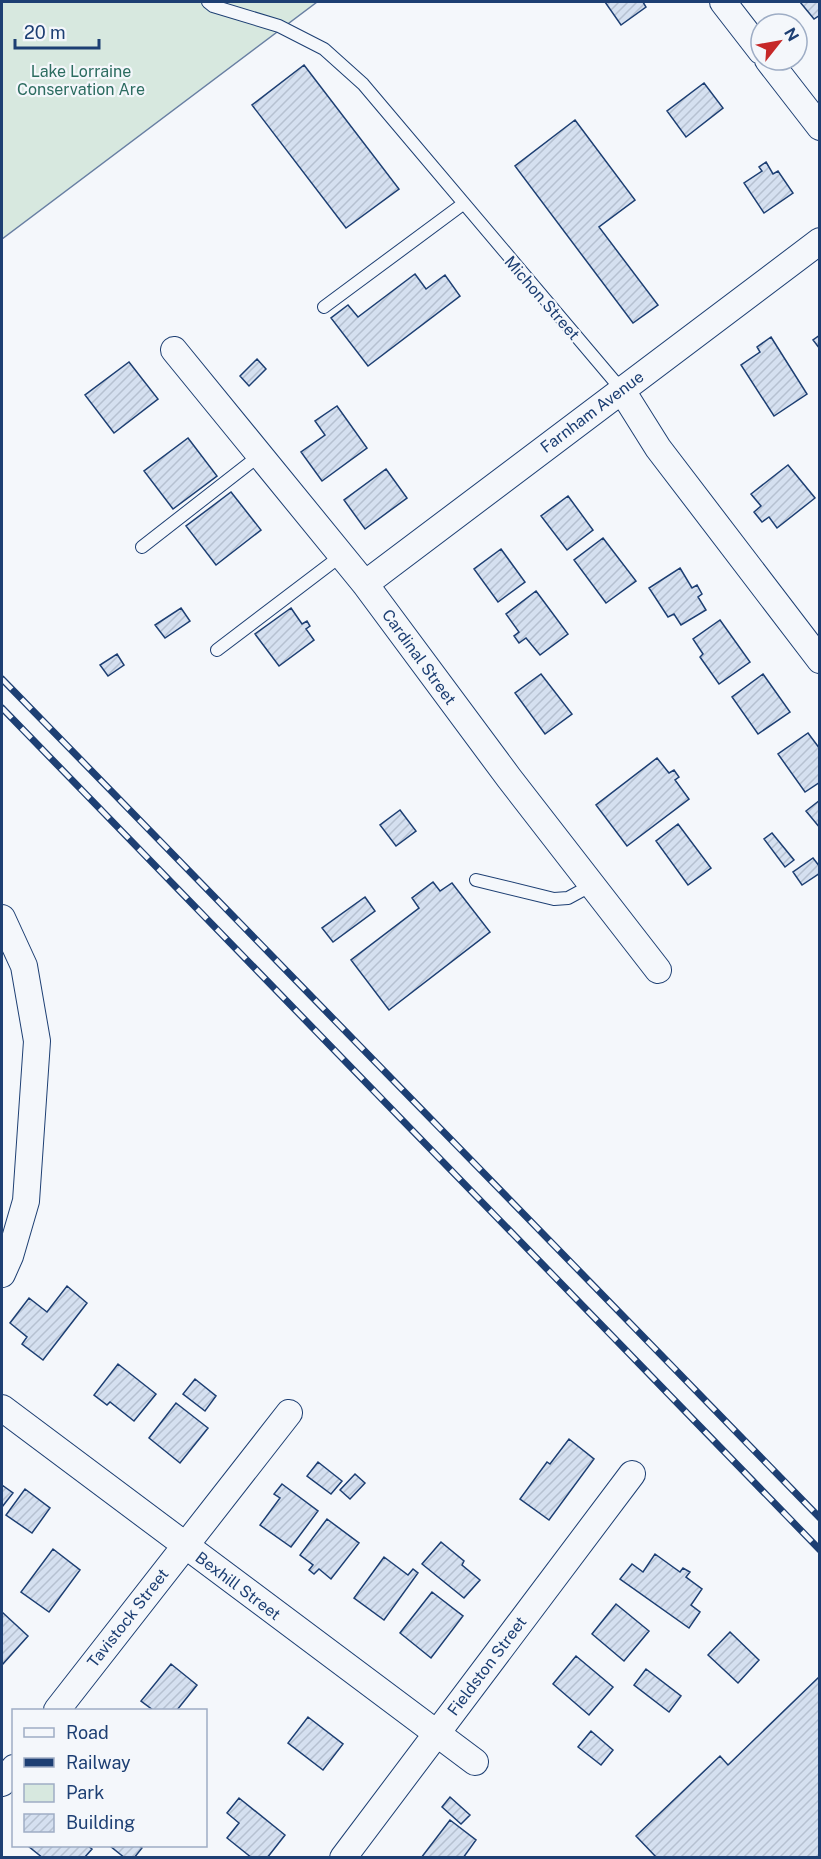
<svg xmlns="http://www.w3.org/2000/svg" width="821" height="1859" font-family="'Public Sans',sans-serif">
<style>
.green{fill:#d7e8df;stroke:#687fa3;stroke-width:1.5}
.building{fill:url(#building-hatch);stroke:#1d3f73;stroke-width:1.5}
.lines{fill:none;stroke-linecap:round;stroke-linejoin:round}
.service-casing{stroke:#1d3f73;stroke-width:14}
.minor-casing{stroke:#1d3f73;stroke-width:28}
.service{stroke:#f4f7fb;stroke-width:12}
.minor{stroke:#f4f7fb;stroke-width:26}
.rail-casing{stroke:#1d3f73;stroke-width:7}
.rail{stroke:#f4f7fb;stroke-width:4.5;stroke-dasharray:14;stroke-linecap:butt}
.labels{text-anchor:middle;dominant-baseline:central;stroke-width:4.5;stroke-linejoin:round;paint-order:stroke}
.park-label{font-size:16px;fill:#2c6c60;stroke:#f4f7fb}
.street-label{font-size:16px;fill:#1d3f73;stroke:#f4f7fb}
</style>
<defs>
<pattern id="building-hatch" width="6" height="6" patternUnits="userSpaceOnUse" patternTransform="scale(1.5)"><rect width="6" height="6" fill="#d5e0f0"/><path d="M-1 1l2-2M0 6l6-6M5 7l2-2" fill="none" stroke="#b6c1d1"/></pattern>
</defs>
<rect width="100%" height="100%" fill="#f4f7fb"/>
<path class="green" d="M 2,2 L 317,2 L 2,239 Z"/>
<path class="building" d="M 605,2 L 643,2 L 646,7 L 621,25 Z
M 800,2 L 820,2 L 820,15 L 814,19 Z
M 304,65 L 399,189 L 346,228 L 252,105 Z
M 704,83 L 723,108 L 686,137 L 667,111 Z
M 575,120 L 635,200 L 599,227 L 658,305 L 633,323 L 515,166 Z
M 766,162 L 773,174 L 778,171 L 793,193 L 764,213 L 744,183 L 762,171 L 759,167 Z
M 415,274 L 426,289 L 445,275 L 460,296 L 368,366 L 331,318 L 348,305 L 358,317 Z
M 820,335 L 820,349 L 813,340 Z
M 771,337 L 807,394 L 774,416 L 741,365 L 760,352 L 757,347 Z
M 257,359 L 266,369 L 249,386 L 240,376 Z
M 129,362 L 158,399 L 114,433 L 85,395 Z
M 337,406 L 367,448 L 322,481 L 301,452 L 325,435 L 315,421 Z
M 188,438 L 217,476 L 173,509 L 144,471 Z
M 788,465 L 815,498 L 777,528 L 769,517 L 762,522 L 754,512 L 761,506 L 751,494 Z
M 386,469 L 407,498 L 365,529 L 344,500 Z
M 231,492 L 261,530 L 216,565 L 186,526 Z
M 568,496 L 593,530 L 567,550 L 541,516 Z
M 603,538 L 636,581 L 606,603 L 574,560 Z
M 501,549 L 525,582 L 498,602 L 474,569 Z
M 680,568 L 692,588 L 697,585 L 702,594 L 698,597 L 706,610 L 681,625 L 674,614 L 668,617 L 649,588 Z
M 536,591 L 568,634 L 540,655 L 526,638 L 519,643 L 514,636 L 519,632 L 506,614 Z
M 181,608 L 190,621 L 165,638 L 155,625 Z
M 291,608 L 302,624 L 307,621 L 310,626 L 306,629 L 314,640 L 279,666 L 255,634 Z
M 720,620 L 750,662 L 719,684 L 700,657 L 703,654 L 693,639 Z
M 117,654 L 124,665 L 108,676 L 100,665 Z
M 541,674 L 572,714 L 545,734 L 515,693 Z
M 763,674 L 790,712 L 758,734 L 732,697 Z
M 808,733 L 820,749 L 820,782 L 805,792 L 778,754 Z
M 657,758 L 669,773 L 674,770 L 679,777 L 675,780 L 689,799 L 627,846 L 596,805 Z
M 820,800 L 820,828 L 806,811 Z
M 400,810 L 416,831 L 396,846 L 380,825 Z
M 678,824 L 711,868 L 688,885 L 656,841 Z
M 772,833 L 794,860 L 785,867 L 764,839 Z
M 813,858 L 820,867 L 820,873 L 802,885 L 793,872 Z
M 433,882 L 440,891 L 452,883 L 490,932 L 389,1010 L 351,960 L 419,908 L 412,898 Z
M 365,897 L 375,911 L 333,942 L 322,928 Z
M 67,1286 L 87,1303 L 43,1360 L 22,1344 L 27,1337 L 10,1323 L 29,1298 L 47,1312 Z
M 118,1364 L 156,1394 L 134,1421 L 110,1402 L 107,1405 L 94,1395 Z
M 195,1379 L 216,1396 L 205,1411 L 183,1394 Z
M 176,1403 L 208,1428 L 180,1463 L 149,1438 Z
M 569,1439 L 594,1459 L 549,1520 L 520,1499 L 547,1462 L 550,1464 Z
M 318,1462 L 342,1481 L 331,1494 L 307,1476 Z
M 355,1474 L 365,1483 L 350,1499 L 340,1490 Z
M 282,1484 L 318,1511 L 291,1547 L 260,1525 L 280,1498 L 274,1494 Z
M 2,1485 L 13,1493 L 2,1507 Z
M 25,1489 L 50,1508 L 32,1533 L 6,1515 Z
M 327,1519 L 359,1543 L 331,1579 L 319,1569 L 314,1574 L 309,1570 L 313,1565 L 300,1555 Z
M 441,1542 L 464,1561 L 462,1565 L 480,1580 L 464,1598 L 422,1564 Z
M 53,1549 L 80,1570 L 49,1612 L 21,1592 Z
M 655,1554 L 680,1572 L 683,1568 L 690,1572 L 686,1577 L 702,1589 L 691,1605 L 700,1612 L 689,1628 L 620,1579 L 632,1564 L 643,1572 Z
M 384,1557 L 408,1575 L 413,1569 L 418,1573 L 384,1620 L 354,1598 Z
M 432,1592 L 463,1616 L 431,1658 L 400,1633 Z
M 616,1604 L 649,1631 L 624,1661 L 592,1634 Z
M 2,1612 L 28,1636 L 2,1665 Z
M 730,1632 L 759,1660 L 738,1683 L 708,1655 Z
M 576,1656 L 613,1687 L 589,1715 L 553,1684 Z
M 171,1664 L 197,1685 L 177,1710 L 153,1710 L 141,1701 Z
M 646,1669 L 681,1696 L 669,1712 L 634,1685 Z
M 819,1677 L 820,1858 L 657,1858 L 636,1836 L 720,1756 L 728,1765 Z
M 308,1717 L 343,1744 L 323,1770 L 288,1743 Z
M 591,1731 L 613,1750 L 601,1765 L 578,1747 Z
M 450,1797 L 470,1815 L 461,1824 L 442,1807 Z
M 239,1798 L 285,1835 L 267,1858 L 252,1858 L 227,1838 L 239,1823 L 227,1813 Z
M 450,1820 L 476,1840 L 463,1858 L 421,1858 Z
M 28,1846 L 88,1846 L 92,1849 L 84,1858 L 43,1858 Z
M 110,1846 L 139,1846 L 142,1848 L 134,1858 L 125,1858 Z"/>
<g class="lines">
<g class="service-casing">
<path id="service" d="M 208,2 L 213,6 L 279,26 L 324,49 L 363,84 L 621,389
M 324,307 L 463,204
M 142,547 L 260,455
M 217,650 L 342,555
M 476,880 L 554,899 L 568,898 L 592,885"/>
</g>
<g class="minor-casing">
<path id="minor" d="M 723,2 L 761,51
M 768,60 L 820,127
M 174,350 L 365,584 L 509,778 L 658,970
M 621,389 L 658,448 L 820,660
M 365,584 L 820,241
M 2,918 L 24,966 L 37,1041 L 26,1201 L 10,1256 L 2,1274
M 2,1408 L 475,1762
M 57,1710 L 289,1413
M 2,1783 L 14,1768
M 343,1858 L 632,1474"/>
</g>
<use href="#service" class="service"/>
<use href="#minor" class="minor"/>
<g class="rail-casing">
<path id="rail" d="M 2,679 L 820,1518
M 2,708 L 820,1550"/>
</g>
<use href="#rail" class="rail"/>
</g>
<g class="labels">
<g class="park-label">
<text x="81" y="71">Lake Lorraine<tspan x="81" dy="18">Conservation Are</tspan></text>
</g>
<g class="street-label">
<text transform="translate(542 298) rotate(49)">Michon Street</text>
<text transform="translate(592 412) rotate(-37)">Farnham Avenue</text>
<text transform="translate(419 657) rotate(54)">Cardinal Street</text>
<text transform="translate(238 1586) rotate(37)">Bexhill Street</text>
<text transform="translate(128 1618) rotate(-52)">Tavistock Street</text>
<text transform="translate(487 1666) rotate(-53)">Fieldston Street</text>
</g>
</g>
<rect width="821" height="1859" fill="none" stroke="#1d3f73" stroke-width="6"/>
<rect x="12" y="1709" width="195" height="138" fill="#f4f7fb" stroke="#9eadc5" stroke-width="1.5"/>
<rect x="24" y="1728" width="30" height="9" fill="#f4f7fb" stroke="#9eadc5" stroke-width="1.5"/>
<text x="66" y="1739" font-size="18" fill="#1d3f73">Road</text>
<rect x="24" y="1758" width="30" height="9" fill="#1d3f73" stroke="#9eadc5" stroke-width="1.5"/>
<text x="66" y="1769" font-size="18" fill="#1d3f73">Railway</text>
<rect x="24" y="1784" width="30" height="18" fill="#d7e8df" stroke="#9eadc5" stroke-width="1.5"/>
<text x="66" y="1799" font-size="18" fill="#1d3f73">Park</text>
<rect x="24" y="1814" width="30" height="18" fill="url(#building-hatch)" stroke="#9eadc5" stroke-width="1.5"/>
<text x="66" y="1829" font-size="18" fill="#1d3f73">Building</text>
<g transform="translate(779 42) rotate(59)"><circle r="28" fill="#f4f7fb" stroke="#9eadc5" stroke-width="1.5"/>
<path d="M0-4.5L10 22L0 15L-10 22Z" fill="#c62828"/>
<text y="-9" font-size="16" font-weight="bold" text-anchor="middle" fill="#1d3f73">N</text>
</g>
<path d="M15 39v9h84v-9" fill="none" stroke="#1d3f73" stroke-width="3"/>
<text x="24" y="39" font-size="18" fill="#1d3f73" stroke="#f4f7fb" stroke-width="4.5" paint-order="stroke">20 m</text>
</svg>
